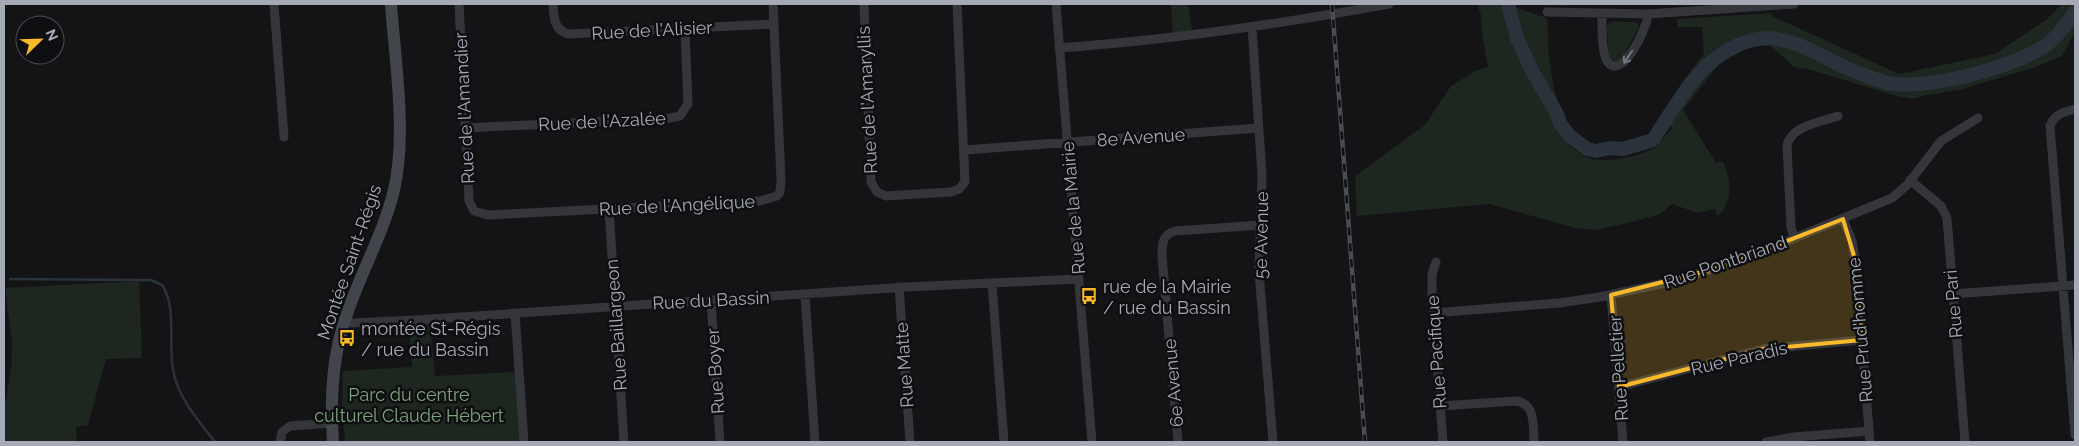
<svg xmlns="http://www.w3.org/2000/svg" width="2079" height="446" font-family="Raleway,sans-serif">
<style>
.green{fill:#1e2620}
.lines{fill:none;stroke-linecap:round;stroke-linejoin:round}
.stream{stroke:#2a333b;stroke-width:2.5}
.river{stroke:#2a333b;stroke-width:14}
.street{stroke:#35363b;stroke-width:9}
.secondary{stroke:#43454c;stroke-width:12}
.rail-casing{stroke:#4a4c53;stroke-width:4.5}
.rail{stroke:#0f0f11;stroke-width:2.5;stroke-dasharray:8;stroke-linecap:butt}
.oneway{stroke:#73767f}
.marked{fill:#f8b92a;fill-opacity:0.2;stroke:#f8b92a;stroke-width:4;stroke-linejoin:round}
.labels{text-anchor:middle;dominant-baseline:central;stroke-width:5;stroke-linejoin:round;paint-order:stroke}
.street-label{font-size:18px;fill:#a6aab7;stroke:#0f0f11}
.poi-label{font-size:18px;fill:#a6aab7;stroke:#0f0f11;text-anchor:start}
.park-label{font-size:18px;fill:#7ca37f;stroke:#0f0f11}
</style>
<rect width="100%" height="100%" fill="#141416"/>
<path class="green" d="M 1171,4 L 1188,4 L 1192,31 L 1173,33 Z
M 1477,4 L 1504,4 L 1547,18 L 1549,57 L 1554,89 L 1559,105 L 1559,134 C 1568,143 1576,153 1589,158 C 1604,164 1644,156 1657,146 C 1662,141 1667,133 1672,128 L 1663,116 L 1682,82 L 1704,54 L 1702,27 L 1677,27 L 1677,19 L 1772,13 L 1772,16 L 1899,74 L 1995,54 L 2047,19 L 2062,4 L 2075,4 L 2075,32 L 2062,56 L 2036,67 L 1959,90 L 1926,95 L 1913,99 L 1893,95 L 1812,70 L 1794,67 L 1770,45 L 1749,47 L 1718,65 L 1683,110 L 1716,163 L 1723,162 C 1731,179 1733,199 1720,214 L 1717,215 L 1715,209 L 1698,213 L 1672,204 L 1660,214 L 1636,221 L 1595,230 L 1575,228 L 1489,204 L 1357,216 L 1355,176 L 1425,125 L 1451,86 L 1475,71 L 1488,67 L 1482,35 L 1481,15 Z
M 1613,21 L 1637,22 L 1639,27 L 1621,61 C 1607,63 1608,49 1608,40 C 1607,36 1606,30 1607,27 C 1608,23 1610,23 1613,21 Z
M 139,281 L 142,358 L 106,359 L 88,425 L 76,427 L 77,442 L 4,442 L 4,413 L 11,367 L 12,340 L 5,288 Z
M 430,324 L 435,376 L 515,372 L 520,442 L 345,442 L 342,408 L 343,371 L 412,367 L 409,325 Z"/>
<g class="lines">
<path class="stream" d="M 10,279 L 140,280 L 151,280 L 162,285 C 177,306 168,343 173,369 C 177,397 198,420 215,442"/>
<path class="river" d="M 1508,4 L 1517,38 L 1531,69 L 1556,112 L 1561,125 L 1570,136 L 1587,149 L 1596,151 L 1610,148 L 1623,149 L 1653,140 C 1678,102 1701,55 1749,41 C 1781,31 1810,50 1838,64 C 1852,71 1869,77 1884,82 C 1920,93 2023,66 2051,41 C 2060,33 2068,22 2075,12"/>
<path class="street" d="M 274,4 L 284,137
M 459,4 L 469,201 L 474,211 L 488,215 L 760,201 L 777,196 L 780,192 L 781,180 L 773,4
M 553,4 C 554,17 553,29 568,34 L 774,24
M 864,4 L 871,182 L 877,192 L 886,196 L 951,192 L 959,189 L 965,182 L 957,4
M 1056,4 L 1092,442
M 1547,12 L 1648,14 L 1794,4
M 1602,13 C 1602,24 1601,52 1607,61 C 1622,83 1648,26 1648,14
M 1252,27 L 1262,175 L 1259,272 L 1273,442
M 1059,48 C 1170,40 1280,24 1389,4
M 2075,109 C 2064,112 2054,114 2050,126 L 2075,435
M 465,128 L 670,118 L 680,116 L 688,104 L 685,29
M 964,150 L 1259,128
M 1910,180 L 1941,206 L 1947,218 L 1965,442
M 609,209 L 624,442
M 1843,219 L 1852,241 L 1855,259 L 1870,442
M 1794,238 L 1791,227 L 1787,146 C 1790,126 1821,122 1838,116
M 1436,262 L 1432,274 L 1432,299 L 1443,442
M 992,283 L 1004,442
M 899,287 L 910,442
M 805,294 L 815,442
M 1953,294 L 2075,285
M 1611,295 L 1623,442
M 711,301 L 720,442
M 515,313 L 524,442
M 1433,313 L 1559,303 L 1600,297 L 1679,280 L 1744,259 L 1892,198 L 1907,185 L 1941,141 L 1978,118
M 344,322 L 352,323 L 416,320 L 907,287 L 1078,279
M 1619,387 L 1763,349 L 1862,340
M 1440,406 L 1516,401 C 1536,403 1533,427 1534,442
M 280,442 L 282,432 L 290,426 L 332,423
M 1178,442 L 1162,256 C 1162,244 1162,235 1175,231 L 1261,225
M 1766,442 L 1794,437 L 1869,431"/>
<path class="secondary" d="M 333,442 C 330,397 332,353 348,311 C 362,270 384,232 394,190 C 407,134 395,61 391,4"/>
<g class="rail-casing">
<path id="rail" d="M 1332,4 L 1365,442"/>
</g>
<use href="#rail" class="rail"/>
</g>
<defs><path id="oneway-shaft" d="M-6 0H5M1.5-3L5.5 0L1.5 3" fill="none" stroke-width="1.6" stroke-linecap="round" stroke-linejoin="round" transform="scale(1.25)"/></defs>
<use class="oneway" href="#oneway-shaft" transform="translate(1628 57) rotate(124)"/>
<path class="marked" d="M 1843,219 L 1855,259 L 1862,340 L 1763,349 L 1619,387 L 1611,295 L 1718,268 Z"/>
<defs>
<g id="bus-bare" transform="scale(1.35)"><path d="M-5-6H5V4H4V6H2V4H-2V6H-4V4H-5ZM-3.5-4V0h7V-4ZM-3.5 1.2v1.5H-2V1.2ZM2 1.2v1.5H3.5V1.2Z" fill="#f8b92a" stroke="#0f0f11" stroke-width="2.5" paint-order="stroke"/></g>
</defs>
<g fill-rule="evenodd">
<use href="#bus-bare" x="1089" y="296"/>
<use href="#bus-bare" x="347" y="338"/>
</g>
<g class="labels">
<g class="street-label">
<text transform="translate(652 30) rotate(-3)">Rue de l'Alisier</text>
<text transform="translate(867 100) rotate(-93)">Rue de l'Amaryllis</text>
<text transform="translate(464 108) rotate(-93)">Rue de l'Amandier</text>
<text transform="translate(602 121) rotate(-3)">Rue de l'Azalée</text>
<text transform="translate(1141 137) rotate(-4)">8e Avenue</text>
<text transform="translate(677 205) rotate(-3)">Rue de l'Angélique</text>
<text transform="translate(1073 208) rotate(-95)">Rue de la Mairie</text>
<text transform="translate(1261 235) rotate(-89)">5e Avenue</text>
<text transform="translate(349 262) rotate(-71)">Montée Saint-Régis</text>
<text transform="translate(1725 262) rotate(-19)">Rue Pontbriand</text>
<text transform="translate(711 300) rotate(-3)">Rue du Bassin</text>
<text transform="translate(1953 304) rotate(-95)">Rue Pari</text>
<text transform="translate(616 325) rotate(-94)">Rue Baillargeon</text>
<text transform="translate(1860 330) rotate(-95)">Rue Prud'homme</text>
<text transform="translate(1436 352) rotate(-94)">Rue Pacifique</text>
<text transform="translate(1739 358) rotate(-13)">Rue Paradis</text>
<text transform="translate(904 365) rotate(-94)">Rue Matte</text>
<text transform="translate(1618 368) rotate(-94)">Rue Pelletier</text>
<text transform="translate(715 371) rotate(-94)">Rue Boyer</text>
<text transform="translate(1173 383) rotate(-95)">6e Avenue</text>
</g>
<g class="poi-label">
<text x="1103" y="286">rue de la Mairie<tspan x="1103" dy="21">/ rue du Bassin</tspan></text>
<text x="361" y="328">montée St-Régis<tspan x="361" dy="21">/ rue du Bassin</tspan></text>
</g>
<g class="park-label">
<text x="409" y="394">Parc du centre<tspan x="409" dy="21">culturel Claude Hébert</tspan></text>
</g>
</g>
<rect width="2079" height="446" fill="none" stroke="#a6aab7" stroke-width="10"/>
<g transform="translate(40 40) rotate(67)"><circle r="24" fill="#0f0f11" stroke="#4b4d53"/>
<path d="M0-4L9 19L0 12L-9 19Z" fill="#f8b92a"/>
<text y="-8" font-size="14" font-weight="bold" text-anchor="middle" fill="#a6aab7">N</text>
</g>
</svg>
